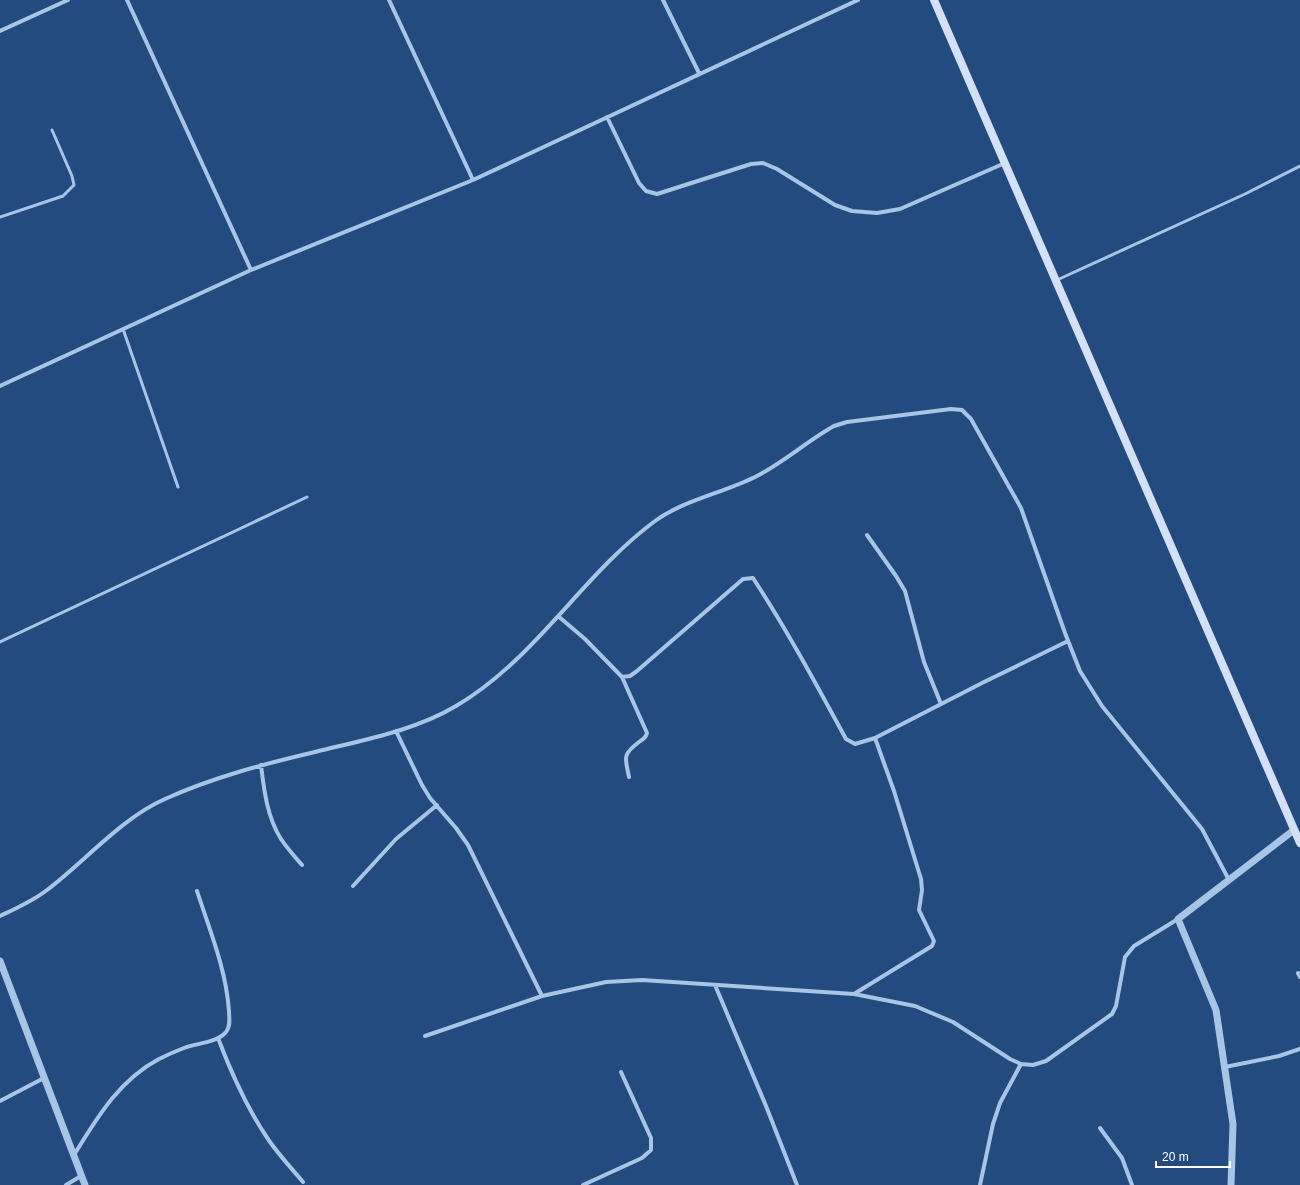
<svg xmlns="http://www.w3.org/2000/svg" width="1300" height="1185" font-family="Arial,sans-serif">
<style>
.lines{fill:none;stroke-linecap:round;stroke-linejoin:round}
.service{stroke:#a8c4e6;stroke-width:3}
.minor{stroke:#a8c4e6;stroke-width:4}
.tertiary{stroke:#a8c4e6;stroke-width:7}
.secondary{stroke:#d2e1f6;stroke-width:8}
</style>
<rect width="100%" height="100%" fill="#234b7f"/>
<g class="lines">
<path class="service" d="M 0,217 L 63,196 L 74,185 L 72,176 L 52,130
M 1057,280 L 1245,194 L 1300,166
M 123,329 L 178,487
M 0,642 L 307,497"/>
<path class="minor" d="M 127,0 L 251,270
M 389,0 L 473,180
M 663,0 L 699,73
M 0,31 L 68,0
M 607,117 L 639,183 L 646,191 L 657,194 L 751,164 L 763,163 L 777,169 L 835,205 L 852,211 L 877,213 L 900,209 L 1005,163
M 0,386 L 251,270 L 473,180 L 858,0
M 867,535 L 896,576 L 905,591 L 924,662 L 941,704
M 558,616 L 585,639 L 622,677 L 630,676 L 637,671 L 743,579 L 753,578 C 787,630 816,684 846,739 L 855,744 L 875,738 L 984,682 L 1068,641
M 622,677 L 647,733 C 646,738 643,739 639,742 C 622,755 625,757 629,777
M 396,731 L 422,785 L 430,798 L 456,828 L 468,845 L 542,996
M 261,765 C 264,790 267,817 281,839 C 287,848 295,857 302,865
M 353,886 L 396,839 L 437,805
M 0,916 C 17,908 33,901 47,890 C 84,862 123,817 165,799 C 214,777 264,764 315,752 C 363,740 414,731 456,706 C 536,659 582,575 655,521 C 684,500 723,493 755,477 C 783,463 807,441 834,426 L 847,422 L 951,409 L 962,410 L 971,419 L 1021,508 L 1065,633 L 1080,671 L 1102,706 L 1202,829 L 1229,880
M 1298,973 L 1300,977
M 715,985 L 766,1106 L 797,1185
M 854,994 L 932,946 L 934,941 L 919,910 L 922,890 L 921,879 L 894,791 L 875,738
M 425,1036 L 542,996 L 606,982 L 642,980 L 854,994 L 915,1006 L 953,1022 L 1010,1059 L 1021,1064 L 1033,1065 L 1046,1061 L 1112,1014 L 1116,1006 L 1125,957 L 1134,946 L 1178,919
M 218,1038 C 232,1075 247,1109 270,1142 C 280,1156 292,1169 303,1182
M 1225,1067 L 1279,1056 L 1300,1049
M 0,1101 L 44,1078
M 1100,1128 L 1122,1158 L 1132,1185
M 74,1155 C 97,1118 119,1080 159,1059 C 167,1055 176,1051 184,1048 C 197,1043 217,1043 226,1032 C 231,1026 229,1018 229,1011 C 226,969 210,931 197,891
M 66,1185 L 81,1176
M 583,1185 L 642,1158 L 651,1150 L 651,1138 L 621,1072
M 980,1185 L 993,1124 L 1000,1103 L 1021,1064"/>
<path class="tertiary" d="M 0,961 L 85,1185
M 1231,1185 L 1233,1124 L 1216,1010 L 1178,919 L 1294,830"/>
<path class="secondary" d="M 934,0 L 1300,843"/>
</g>
<path d="M1156 1161v6h74v-6" fill="none" stroke="#ffffff" stroke-width="2"/>
<text x="1162" y="1161" font-size="12" fill="#ffffff" stroke="#234b7f" stroke-width="3" paint-order="stroke">20 m</text>
</svg>
